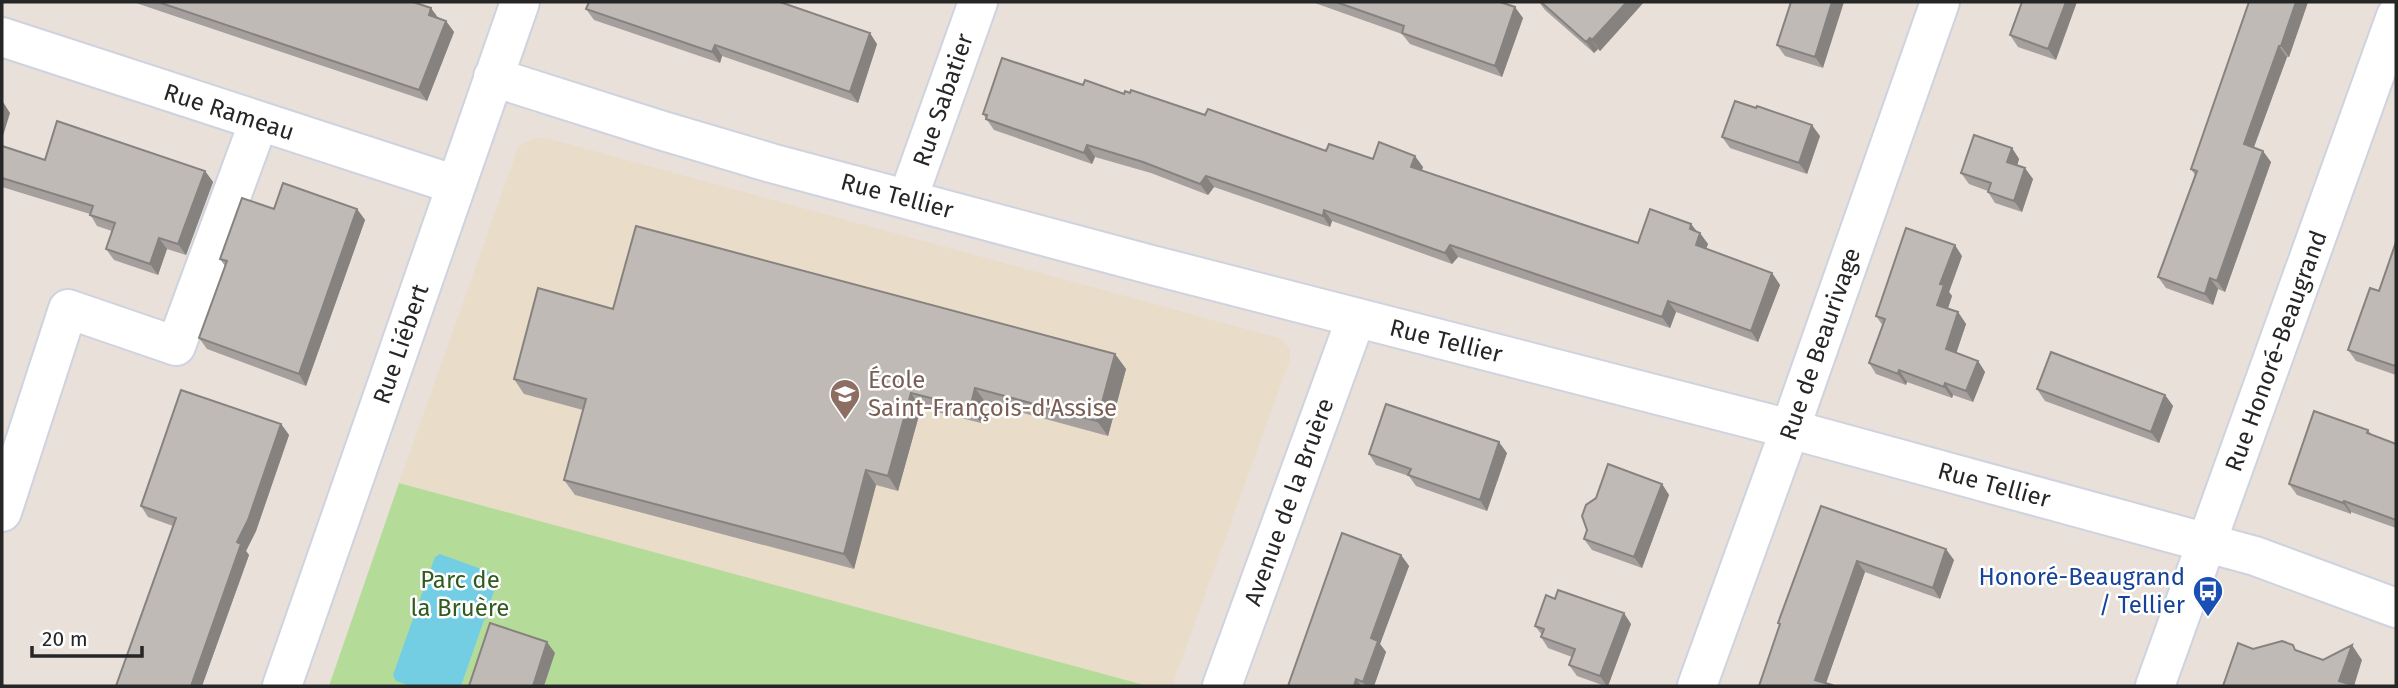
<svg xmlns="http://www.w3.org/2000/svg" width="2398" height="688" font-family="'Fira Sans',sans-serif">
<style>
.education{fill:#e9dcc9}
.green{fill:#b5db99}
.water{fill:#73cee3}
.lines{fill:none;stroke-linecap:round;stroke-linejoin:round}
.minor-casing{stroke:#ced3df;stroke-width:42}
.minor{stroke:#fff;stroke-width:38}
.wall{fill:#a5a09d}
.shaded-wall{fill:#86827f}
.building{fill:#c0bab6;stroke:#86827f;stroke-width:2}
.labels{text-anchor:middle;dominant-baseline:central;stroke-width:5;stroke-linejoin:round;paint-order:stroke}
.street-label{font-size:24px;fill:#262626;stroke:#fff}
.education-label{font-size:24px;fill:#785e54;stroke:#fff;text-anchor:start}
.transit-label{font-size:24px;fill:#164399;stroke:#fff;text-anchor:end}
.park-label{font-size:24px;fill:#305b1e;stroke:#fff}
</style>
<rect width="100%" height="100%" fill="#e8e0d9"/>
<path class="education" d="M 536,138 L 546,138 L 1282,339 L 1290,350 L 1290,359 L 1172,686 L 1148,686 L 399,483 L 518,148 L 525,142 Z"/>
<path class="green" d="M 399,483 L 1148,686 L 329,686 Z"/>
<path class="water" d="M 440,554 L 495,574 L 498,580 L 461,686 L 411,686 L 396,681 L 393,675 L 435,557 Z"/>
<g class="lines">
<g class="minor-casing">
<path id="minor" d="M 2,37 L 456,185
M 493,77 L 660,130 L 771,163 L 1148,264 L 1790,429 L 2255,556 L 2396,608
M 908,198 L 978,2
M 2,512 L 68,309 L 176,346 L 259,121
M 282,686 L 520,2
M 1222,686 L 1356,318
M 1697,686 L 1790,429 L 1940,2
M 2155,686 L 2396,16"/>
</g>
<use href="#minor" class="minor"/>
</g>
<path class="wall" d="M 133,2 L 413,2 L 439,18 L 446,21 L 454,32 L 427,101 Z
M 1312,2 L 1500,2 L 1523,18 L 1502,77 L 1410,44 L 1402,34 Z
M 1539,2 L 1644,2 L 1600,51 L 1598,49 L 1594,53 L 1545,10 Z
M 1791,2 L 1823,68 L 1785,56 L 1777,45 Z
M 2022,2 L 2056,60 L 2018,47 L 2010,35 Z
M 2308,2 L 2289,57 L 2287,57 L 2254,147 L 2271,162 L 2225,292 L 2218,289 L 2213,305 L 2166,288 L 2158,277 L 2195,175 L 2191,169 Z
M 586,9 L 877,44 L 858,103 L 722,56 L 720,63 L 594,20 Z
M 1083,85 L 1124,94 L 1205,115 L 1326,151 L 1423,167 L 1422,170 L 1638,243 L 1691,224 L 1708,244 L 1706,249 L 1772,273 L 1780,285 L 1758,342 L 1676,312 L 1670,328 L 1458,257 L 1452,264 L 1332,221 L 1330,227 L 1214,187 L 1208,195 L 1151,173 L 1095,157 L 1092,164 L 994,130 L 983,114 Z
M 1820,136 L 1807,174 L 1730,148 L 1722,137 Z
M 2,146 L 45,160 L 205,171 L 213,182 L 186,255 L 167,249 L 158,275 L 114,260 L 106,249 L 112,231 L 97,226 L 90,214 L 2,187 Z
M 2012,148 L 2019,159 L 2017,165 L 2033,179 L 2022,212 L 1995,203 L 1988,192 L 1988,191 L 1969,184 L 1961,173 Z
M 357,209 L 365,220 L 306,386 L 207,349 L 199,338 L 225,266 L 220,259 Z
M 2396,242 L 2396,375 L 2356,361 L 2348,350 L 2379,291 Z
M 1962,256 L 1949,292 L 1952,296 L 1948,309 L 1958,312 L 1966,324 L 1956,353 L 1978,361 L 1985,372 L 1973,402 L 1953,395 L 1952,398 L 1907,382 L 1906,385 L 1876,374 L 1869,363 L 1883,326 L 1876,316 Z
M 613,309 L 1115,354 L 1126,369 L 1108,436 L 986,403 L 981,423 L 921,408 L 898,491 L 876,485 L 854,569 L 575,495 L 564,480 L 583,410 L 524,394 L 514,379 Z
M 2037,389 L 2165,395 L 2173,406 L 2159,443 L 2045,401 Z
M 281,424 L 289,435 L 256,531 L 246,551 L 249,555 L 202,686 L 116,686 L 173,526 L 148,517 L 141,506 Z
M 2368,430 L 2372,435 L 2396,444 L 2396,528 L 2351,512 L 2351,514 L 2297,495 L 2289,484 Z
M 1507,453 L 1487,511 L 1416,486 L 1409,476 L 1376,465 L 1369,454 Z
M 1662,484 L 1669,495 L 1642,568 L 1592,550 L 1584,539 Z
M 1821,506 L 1954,560 L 1940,599 L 1865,572 L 1826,683 L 1832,686 L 1759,686 L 1780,626 L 1778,623 Z
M 1401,555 L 1409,566 L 1380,644 L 1386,652 L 1374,686 L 1288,686 Z
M 1631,624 L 1608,686 L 1605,686 L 1577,676 L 1569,665 L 1572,657 L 1548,648 L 1541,637 L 1542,635 L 1535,626 Z"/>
<path class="shaded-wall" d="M 1627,2 L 1644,2 L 1600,51 L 1592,40 Z
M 1832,2 L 1844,2 L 1823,68 L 1815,57 Z
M 2066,2 L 2077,2 L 2056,60 L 2048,49 Z
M 2296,2 L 2308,2 L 2289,57 L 2281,46 Z
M 1515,7 L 1523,18 L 1502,77 L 1495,66 Z
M 431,8 L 439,19 L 429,15 Z
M 446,21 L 454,32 L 427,101 L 419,90 Z
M 870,33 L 877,44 L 858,103 L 850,92 Z
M 1590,38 L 1598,49 L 1594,53 L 1586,42 Z
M 715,45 L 722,56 L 720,63 L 712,52 Z
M 2279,46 L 2287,57 L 2251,155 L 2244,144 Z
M 3,102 L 10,113 L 2,139 L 2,105 Z
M 1812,125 L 1820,136 L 1807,174 L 1799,163 Z
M 1087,145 L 1095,157 L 1092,164 L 1084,153 Z
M 2012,148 L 2019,159 L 2015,173 L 2007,162 Z
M 2263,151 L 2271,162 L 2225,292 L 2217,281 Z
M 1415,156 L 1423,167 L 1419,178 L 1411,167 Z
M 2025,168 L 2033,179 L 2022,212 L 2014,201 Z
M 205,171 L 213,182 L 186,255 L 178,244 Z
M 1206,176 L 1214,187 L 1208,195 L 1200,184 Z
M 357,209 L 365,220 L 306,386 L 299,374 Z
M 1324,210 L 1332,221 L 1330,227 L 1323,216 Z
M 1691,224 L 1699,235 L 1700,233 L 1708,244 L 1703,256 L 1696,245 L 1690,229 Z
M 159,238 L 167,249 L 158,275 L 150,264 Z
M 1450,245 L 1458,257 L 1452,264 L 1445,253 Z
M 1955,245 L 1962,256 L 1949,292 L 1952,296 L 1945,316 L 1937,305 L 1940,284 Z
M 1772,273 L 1780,285 L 1758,342 L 1751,331 Z
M 2210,278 L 2218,289 L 2213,305 L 2205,294 Z
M 1668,301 L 1676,312 L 1670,328 L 1662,317 Z
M 1958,312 L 1966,324 L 1954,360 L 1946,349 Z
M 1115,354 L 1126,369 L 1108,436 L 1097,421 Z
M 1978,361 L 1985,372 L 1973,402 L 1966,391 Z
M 1899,370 L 1907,382 L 1906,385 L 1898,374 Z
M 1945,383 L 1953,395 L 1952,398 L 1944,387 Z
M 975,388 L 986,403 L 981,423 L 970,408 Z
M 911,393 L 921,408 L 898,491 L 888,476 Z
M 2165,395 L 2173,406 L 2159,443 L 2151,432 Z
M 281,424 L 289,435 L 256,531 L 246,551 L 249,555 L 202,686 L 191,686 L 237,542 Z
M 1499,442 L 1507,453 L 1487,511 L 1480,500 Z
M 866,470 L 876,485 L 854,569 L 844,554 Z
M 1662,484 L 1669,495 L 1642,568 L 1634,557 Z
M 2344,501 L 2351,512 L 2351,514 L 2343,503 Z
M 1946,549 L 1954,560 L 1940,599 L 1933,588 Z
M 1401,555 L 1409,566 L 1380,644 L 1386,652 L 1374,686 L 1366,686 L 1363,682 L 1371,638 Z
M 1857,561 L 1865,572 L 1825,686 L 1815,680 Z
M 1624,613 L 1631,624 L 1608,686 L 1607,686 L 1600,676 Z
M 547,642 L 555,653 L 544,686 L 533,686 Z
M 2352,645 L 2362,660 L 2354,686 L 2339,681 Z
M 1356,679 L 1361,686 L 1354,686 Z"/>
<path class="building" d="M 158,2 L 413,2 L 431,8 L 429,15 L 446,21 L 419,90 Z
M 589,2 L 780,2 L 870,33 L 850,92 L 715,45 L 712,52 L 586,9 Z
M 1336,2 L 1500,2 L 1515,7 L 1495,66 L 1402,33 L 1404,26 Z
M 1541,2 L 1627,2 L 1592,40 L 1590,38 L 1586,42 Z
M 1791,2 L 1832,2 L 1815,57 L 1777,45 Z
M 2022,2 L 2066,2 L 2048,49 L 2010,35 Z
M 2249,2 L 2296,2 L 2281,46 L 2279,46 L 2244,144 L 2263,151 L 2217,281 L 2210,278 L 2205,294 L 2158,277 L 2197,171 L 2191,169 Z
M 1002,58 L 1083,85 L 1085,80 L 1124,94 L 1125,91 L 1130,93 L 1131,90 L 1205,115 L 1208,109 L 1326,151 L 1329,144 L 1373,159 L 1379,142 L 1415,156 L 1411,167 L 1638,243 L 1650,209 L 1691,224 L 1690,229 L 1700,233 L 1696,245 L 1772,273 L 1751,331 L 1668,301 L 1662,317 L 1450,245 L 1445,253 L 1324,210 L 1323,216 L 1206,176 L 1200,184 L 1143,162 L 1087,145 L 1084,153 L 986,119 L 987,115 L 983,114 Z
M 1735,101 L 1756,108 L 1757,106 L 1812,125 L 1799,163 L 1722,137 Z
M 57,121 L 205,171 L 178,244 L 159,238 L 150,264 L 106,249 L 115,223 L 90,215 L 93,206 L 2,178 L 2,146 L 45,160 Z
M 1974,135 L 2012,148 L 2007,162 L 2025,168 L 2014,201 L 1988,192 L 1991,183 L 1961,173 Z
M 283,183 L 357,209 L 299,374 L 199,338 L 227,261 L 220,259 L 242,198 L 274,209 Z
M 636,226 L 1115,354 L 1097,421 L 975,388 L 970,408 L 911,393 L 888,476 L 866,470 L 844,554 L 564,480 L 586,399 L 514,379 L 538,288 L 613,309 Z
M 1906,228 L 1955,245 L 1940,284 L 1944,285 L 1937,305 L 1958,312 L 1946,349 L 1978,361 L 1966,391 L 1945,383 L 1944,387 L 1899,370 L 1898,374 L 1869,363 L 1885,319 L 1876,316 Z
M 2396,242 L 2396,364 L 2395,366 L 2348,350 L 2370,288 L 2379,291 Z
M 2051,352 L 2165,395 L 2151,432 L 2037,389 Z
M 181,390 L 281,424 L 248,520 L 237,542 L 241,544 L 191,686 L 116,686 L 176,518 L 141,506 Z
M 1386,404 L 1499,442 L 1480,500 L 1408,475 L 1411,469 L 1369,454 Z
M 2314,411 L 2368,430 L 2367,433 L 2396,444 L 2396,520 L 2344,501 L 2343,503 L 2289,484 Z
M 1608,464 L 1662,484 L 1634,557 L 1584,539 L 1587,530 L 1582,516 L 1586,505 L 1596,498 Z
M 1821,506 L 1946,549 L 1933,588 L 1857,561 L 1815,680 L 1832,685 L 1831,686 L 1759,686 L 1780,624 L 1778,623 Z
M 1342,533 L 1401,555 L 1371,638 L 1378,641 L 1363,682 L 1356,679 L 1354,686 L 1288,686 Z
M 1558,590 L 1624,613 L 1600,676 L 1569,665 L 1575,649 L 1541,637 L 1544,629 L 1535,626 L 1546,595 L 1555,599 Z
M 490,623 L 547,642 L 533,686 L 469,686 Z
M 2282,641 L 2293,645 L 2295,650 L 2323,660 L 2352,645 L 2339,681 L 2356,686 L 2223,686 L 2238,643 L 2253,649 Z"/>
<defs>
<g id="school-pin" transform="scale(1.575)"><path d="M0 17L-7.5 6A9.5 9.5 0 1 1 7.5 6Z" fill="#8d6e63" stroke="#fff"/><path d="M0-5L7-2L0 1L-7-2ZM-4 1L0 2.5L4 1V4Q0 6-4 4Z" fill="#fff"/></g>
<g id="bus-pin" transform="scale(1.575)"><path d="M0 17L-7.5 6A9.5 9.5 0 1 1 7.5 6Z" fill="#1a4fb4" stroke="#fff"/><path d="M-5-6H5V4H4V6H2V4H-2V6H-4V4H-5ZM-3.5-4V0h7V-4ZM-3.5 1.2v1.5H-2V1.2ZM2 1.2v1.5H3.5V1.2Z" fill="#fff"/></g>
</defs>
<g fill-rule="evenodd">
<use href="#school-pin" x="845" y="394"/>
<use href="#bus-pin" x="2208" y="591"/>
</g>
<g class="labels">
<g class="street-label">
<text transform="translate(943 100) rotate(-71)">Rue Sabatier</text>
<text transform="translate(229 112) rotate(18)">Rue Rameau</text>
<text transform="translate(897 196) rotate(15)">Rue Tellier</text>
<text transform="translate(1446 341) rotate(14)">Rue Tellier</text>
<text transform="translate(401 344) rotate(-71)">Rue Liébert</text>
<text transform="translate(1820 344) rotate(-71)">Rue de Beaurivage</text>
<text transform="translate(2276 351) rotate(-70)">Rue Honoré-Beaugrand</text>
<text transform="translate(1994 485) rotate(15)">Rue Tellier</text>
<text transform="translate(1289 502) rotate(-70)">Avenue de la Bruère</text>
</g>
<g class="education-label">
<text x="868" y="380">École<tspan x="868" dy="28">Saint-François-d'Assise</tspan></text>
</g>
<g class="transit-label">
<text x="2185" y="577">Honoré-Beaugrand<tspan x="2185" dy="28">/ Tellier</tspan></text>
</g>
<g class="park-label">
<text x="460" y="580">Parc de<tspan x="460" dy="28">la Bruère</tspan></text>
</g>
</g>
<rect width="2398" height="688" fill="none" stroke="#262626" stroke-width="7"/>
<path d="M32 646v10h110v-10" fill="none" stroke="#262626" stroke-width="3.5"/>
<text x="42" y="646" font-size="21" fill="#262626" stroke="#ffffff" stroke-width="5" paint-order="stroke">20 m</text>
</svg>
